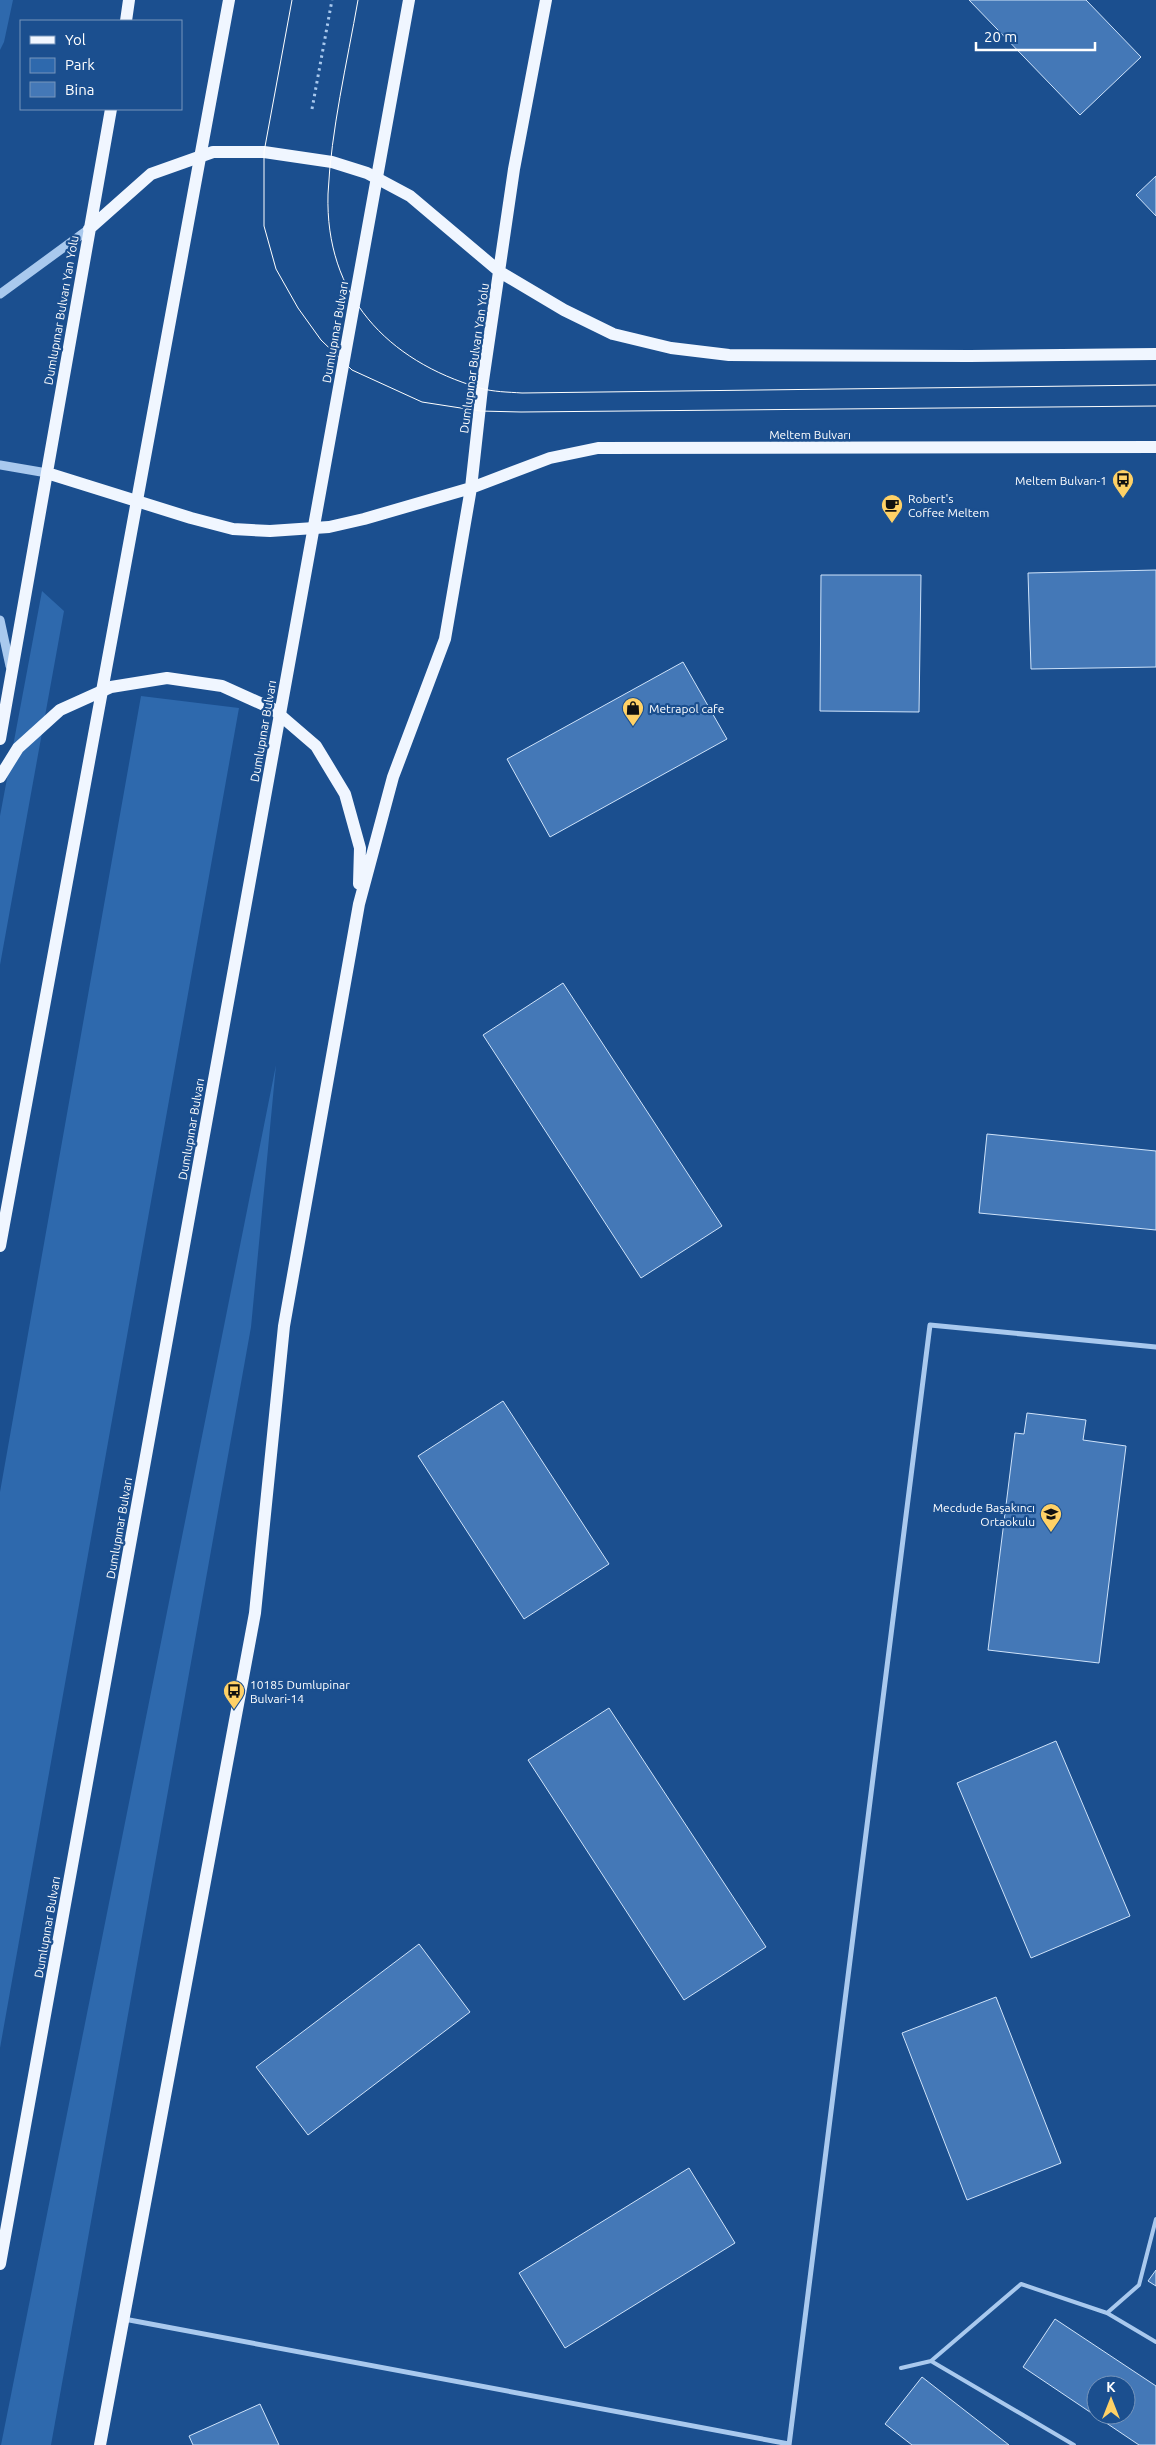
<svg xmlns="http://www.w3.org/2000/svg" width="1156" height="2445" font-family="Ubuntu,sans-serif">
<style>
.green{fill:#2e69ad}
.building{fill:#4478b7;stroke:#cfe3fa;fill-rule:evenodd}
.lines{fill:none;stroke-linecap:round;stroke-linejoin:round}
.path{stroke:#a9c9ee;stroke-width:3;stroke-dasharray:2.5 4;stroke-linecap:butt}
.service{stroke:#a9c9ee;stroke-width:4}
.minor{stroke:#a9c9ee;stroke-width:5}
.tertiary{stroke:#a9c9ee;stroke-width:9}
.primary{stroke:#f0f6ff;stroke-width:12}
.tram{stroke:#fff;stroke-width:1}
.primary-bridge{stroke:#f0f6ff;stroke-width:12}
.labels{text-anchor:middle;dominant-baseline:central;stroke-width:4.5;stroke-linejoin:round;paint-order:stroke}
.street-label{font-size:12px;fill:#fff;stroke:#1b4f8f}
.poi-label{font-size:12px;fill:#fff;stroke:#1b4f8f;text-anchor:start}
</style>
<rect width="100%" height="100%" fill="#1b4f8f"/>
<path class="green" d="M 0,0 L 13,0 L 4,42 L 0,50 Z
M 42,591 L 64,611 L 0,965 L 0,816 Z
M 141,696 L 239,708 L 0,2048 L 0,1492 Z
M 276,1065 L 251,1327 L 51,2445 L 1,2445 Z"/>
<path class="building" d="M 969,0 L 1086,0 L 1141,57 L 1080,115 Z
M 1156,176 L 1156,216 L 1136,195 Z
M 1156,570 L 1156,667 L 1031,669 L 1028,573 Z
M 821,575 L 921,575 L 919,712 L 820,711 Z
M 683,662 L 727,739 L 550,837 L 507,759 Z
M 563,983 L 722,1226 L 641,1278 L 483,1035 Z
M 987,1134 L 1156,1151 L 1156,1230 L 979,1213 Z
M 503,1401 L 609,1564 L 524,1619 L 418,1456 Z
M 1027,1413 L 1086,1420 L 1083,1440 L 1126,1446 L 1099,1663 L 988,1650 L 1015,1433 L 1024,1434 Z
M 609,1708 L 766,1947 L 684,2000 L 528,1760 Z
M 1056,1741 L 1130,1916 L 1031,1958 L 957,1783 Z
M 419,1944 L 470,2012 L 308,2135 L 256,2067 Z
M 996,1997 L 1061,2163 L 967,2200 L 902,2033 Z
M 689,2168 L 735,2243 L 565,2348 L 519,2273 Z
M 1156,2270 L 1156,2286 L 1148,2281 Z
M 1055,2319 L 1156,2386 L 1156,2445 L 1139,2445 L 1023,2367 ZM 1096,2385 L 1126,2385 L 1126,2415 L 1096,2415 Z
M 922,2377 L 1009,2445 L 912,2445 L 885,2424 Z
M 260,2404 L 279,2445 L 193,2445 L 189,2436 Z"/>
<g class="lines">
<path class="path" d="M 312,109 L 332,0"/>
<path class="service" d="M 1107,2313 L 1156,2342
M 931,2361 L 1074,2445
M 901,2368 L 931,2361 L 1021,2284 L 1107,2313 L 1139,2285 L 1156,2219"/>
<path class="minor" d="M 124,2319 L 789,2444
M 789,2445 L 930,1325 L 1156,1347"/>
<path class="tertiary" d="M 0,294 L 89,229
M 0,465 L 47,473
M 0,620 L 10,666"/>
<path class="primary" d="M 126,21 L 129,0
M 89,229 L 151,174 L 213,152 L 264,152 L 332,162 L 367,173 L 410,196 L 500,272 L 564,310 L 613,334 L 671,348 L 729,355 L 970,356 L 1156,354
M 47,473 L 191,518 L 233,529 L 270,531 L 329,527 L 364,519 L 471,488 L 550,458 L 598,448 L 1156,447
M 0,739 L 111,109
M 0,777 L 18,748 L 60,710 L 111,687 L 167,678 L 222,686 L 273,709 L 316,746 L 345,794 L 360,848 L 359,884
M 100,2445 L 255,1613 L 284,1326 L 359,904 L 393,777 L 445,639 L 471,488 L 482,388 L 514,169 L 546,0"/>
<path class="tram" d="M 292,0 L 264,152 L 264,226 L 276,269 L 298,308 L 321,340 L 352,370 L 422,402 L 480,411 L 521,412 L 1156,406
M 358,0 C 347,63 331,130 328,194 C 325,295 387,361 480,388 C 493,392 508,392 522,393 L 1156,385"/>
<path class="primary-bridge" d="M 0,1246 L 229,0
M 0,2264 L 409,0"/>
</g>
<defs>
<g id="bus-pin" transform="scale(1.125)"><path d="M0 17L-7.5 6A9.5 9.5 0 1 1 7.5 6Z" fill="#ffd166" stroke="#1b4f8f"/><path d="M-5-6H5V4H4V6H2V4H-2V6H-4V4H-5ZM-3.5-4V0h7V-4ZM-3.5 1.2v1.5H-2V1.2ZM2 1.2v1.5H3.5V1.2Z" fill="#111"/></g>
<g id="cafe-pin" transform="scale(1.125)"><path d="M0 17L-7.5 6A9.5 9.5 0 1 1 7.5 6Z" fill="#ffd166" stroke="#1b4f8f"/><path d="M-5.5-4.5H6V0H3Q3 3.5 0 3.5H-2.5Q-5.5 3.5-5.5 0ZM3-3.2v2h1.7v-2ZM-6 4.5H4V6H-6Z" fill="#111"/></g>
<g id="shop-pin" transform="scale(1.125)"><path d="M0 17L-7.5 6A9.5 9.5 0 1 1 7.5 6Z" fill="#ffd166" stroke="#1b4f8f"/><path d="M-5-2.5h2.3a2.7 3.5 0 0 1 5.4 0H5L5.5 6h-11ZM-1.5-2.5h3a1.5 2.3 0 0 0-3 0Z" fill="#111"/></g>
<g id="school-pin" transform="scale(1.125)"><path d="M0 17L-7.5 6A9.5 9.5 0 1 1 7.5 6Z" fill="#ffd166" stroke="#1b4f8f"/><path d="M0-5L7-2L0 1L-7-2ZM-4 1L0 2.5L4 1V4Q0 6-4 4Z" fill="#111"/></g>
</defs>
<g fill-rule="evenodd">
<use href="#bus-pin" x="1123" y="480"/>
<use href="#cafe-pin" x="892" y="505"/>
<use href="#shop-pin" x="633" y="708"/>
<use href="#school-pin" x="1051" y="1514"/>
<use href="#bus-pin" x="234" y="1691"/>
</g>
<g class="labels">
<g class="street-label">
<text transform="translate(61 310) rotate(-80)">Dumlupınar Bulvarı Yan Yolu</text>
<text transform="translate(335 332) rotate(-80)">Dumlupınar Bulvarı</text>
<text transform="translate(474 358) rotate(-82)">Dumlupınar Bulvarı Yan Yolu</text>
<text x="810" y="434">Meltem Bulvarı</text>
<text transform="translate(263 731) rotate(-80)">Dumlupınar Bulvarı</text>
<text transform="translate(191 1129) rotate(-80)">Dumlupınar Bulvarı</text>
<text transform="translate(119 1528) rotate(-80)">Dumlupınar Bulvarı</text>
<text transform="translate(47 1927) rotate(-80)">Dumlupınar Bulvarı</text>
</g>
<g class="poi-label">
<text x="1107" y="480" text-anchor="end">Meltem Bulvarı-1</text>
<text x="908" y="498">Robert's<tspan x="908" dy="14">Coffee Meltem</tspan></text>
<text x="649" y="708">Metrapol cafe</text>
<text x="1035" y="1507" text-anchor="end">Mecdude Başakıncı<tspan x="1035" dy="14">Ortaokulu</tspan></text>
<text x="250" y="1684">10185 Dumlupinar<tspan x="250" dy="14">Bulvari-14</tspan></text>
</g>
</g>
<rect x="20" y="20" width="162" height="90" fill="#1b4f8f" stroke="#7695bc"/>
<rect x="30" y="36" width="25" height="8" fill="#f0f6ff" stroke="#7695bc"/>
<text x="65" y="45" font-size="15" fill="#ffffff">Yol</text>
<rect x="30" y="58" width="25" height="15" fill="#2e69ad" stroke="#7695bc"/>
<text x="65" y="70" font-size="15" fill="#ffffff">Park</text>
<rect x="30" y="82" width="25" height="15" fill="#4478b7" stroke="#7695bc"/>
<text x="65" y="95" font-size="15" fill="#ffffff">Bina</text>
<g transform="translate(1111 2400)"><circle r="24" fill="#1b4f8f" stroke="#7695bc"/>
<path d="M0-4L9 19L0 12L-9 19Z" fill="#ffd166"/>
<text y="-8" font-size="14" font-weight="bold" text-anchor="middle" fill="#ffffff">K</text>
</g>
<path d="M976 42v8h119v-8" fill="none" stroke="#ffffff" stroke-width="2.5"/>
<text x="984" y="42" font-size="15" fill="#ffffff" stroke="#1b4f8f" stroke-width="4" paint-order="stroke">20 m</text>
</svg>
